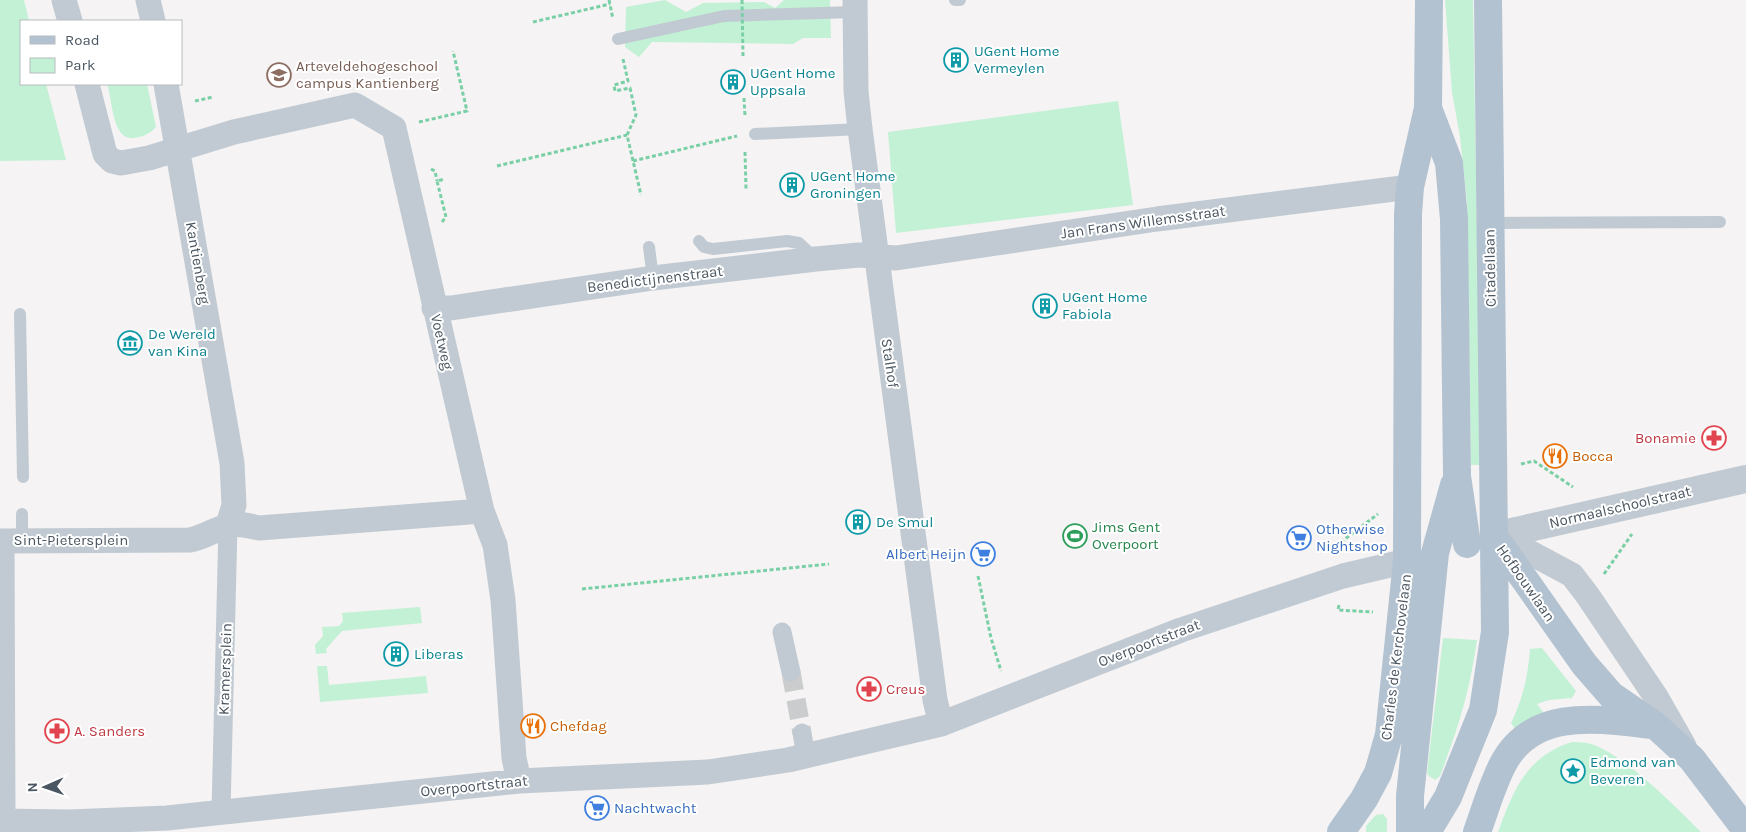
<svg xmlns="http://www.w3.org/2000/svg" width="1746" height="832" font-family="Karla,sans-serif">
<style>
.green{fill:#c3f1d5}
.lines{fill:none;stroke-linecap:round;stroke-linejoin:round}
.pedestrian-tunnel{stroke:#caccce;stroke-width:19;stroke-dasharray:19 9;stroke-linecap:butt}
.path{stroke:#7ad0a6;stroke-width:3;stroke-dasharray:4 2.5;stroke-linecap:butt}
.service{stroke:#c1cad2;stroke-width:12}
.pedestrian{stroke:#c1cad2;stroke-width:19}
.minor{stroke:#c1cad2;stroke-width:25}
.tertiary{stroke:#c1cad2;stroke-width:28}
.primary{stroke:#b3c2d1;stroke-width:28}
.path-bridge{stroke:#7ad0a6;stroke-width:3;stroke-dasharray:4 2.5;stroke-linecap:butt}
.labels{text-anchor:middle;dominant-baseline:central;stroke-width:4;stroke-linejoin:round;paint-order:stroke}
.culture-label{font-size:15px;fill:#0d838f;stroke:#fff;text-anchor:start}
.education-label{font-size:15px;fill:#785e54;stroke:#fff;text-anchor:start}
.street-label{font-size:15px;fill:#4a5661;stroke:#fff}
.health-label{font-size:15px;fill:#be3a42;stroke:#fff;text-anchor:start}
.food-label{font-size:15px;fill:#c56008;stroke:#fff;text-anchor:start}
.leisure-label{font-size:15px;fill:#27864d;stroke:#fff;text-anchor:start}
.shop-label{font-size:15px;fill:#366cbe;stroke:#fff;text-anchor:start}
</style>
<rect width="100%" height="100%" fill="#f5f3f3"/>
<path class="green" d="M 0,0 L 24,0 L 29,21 L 21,21 L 21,84 L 46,84 L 66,160 L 0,161 Z
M 665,0 L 686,12 L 703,3 L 764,2 L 775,8 L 784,0 L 830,0 L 831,38 L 803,38 L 793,44 L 652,42 L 639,57 L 625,47 L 626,7 Z
M 1445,0 L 1473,0 L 1481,465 L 1471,465 L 1467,201 L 1460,137 L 1452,92 Z
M 107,84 L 147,84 L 156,127 C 150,133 147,135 139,137 C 111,146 113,100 107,84 Z
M 1118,101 L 1133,205 L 896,233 L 888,132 Z
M 420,607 L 422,623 L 342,631 L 326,649 L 327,653 L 316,654 L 315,645 L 323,636 L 322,627 L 339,626 L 343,621 L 342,613 Z
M 1443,638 L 1477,640 C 1470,690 1458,729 1440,776 L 1435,780 L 1429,776 L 1427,773 Z
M 1542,648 L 1576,691 L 1572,698 L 1549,700 L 1537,704 L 1545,715 L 1515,729 L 1511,723 C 1523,699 1528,676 1530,649 Z
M 317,666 L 327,666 L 329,685 L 426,676 L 428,693 L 320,702 Z
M 1572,742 C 1577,742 1582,742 1587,743 C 1619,749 1677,808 1701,832 L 1498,832 C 1514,789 1526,757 1572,742 Z
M 1383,814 L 1387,819 L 1387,832 L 1366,832 L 1366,826 L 1376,815 Z"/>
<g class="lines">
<path class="pedestrian-tunnel" d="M 791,672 L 802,733"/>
<path class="path" d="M 609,0 L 613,19
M 533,22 L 610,4
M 623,59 L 628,81 L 614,85 L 615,91 L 630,88 L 636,115 L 627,135
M 744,98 L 745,116
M 195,101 L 213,97
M 419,122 L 467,111 L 453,51
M 745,152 L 746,189
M 633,161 L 737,136
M 497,166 L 627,135 L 641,195
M 431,169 L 435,171 L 437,181
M 442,222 L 446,217 L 437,181 L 445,179
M 1521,464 L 1534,461 L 1573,487
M 1341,549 L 1341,542 L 1378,514
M 1604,574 L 1632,534
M 978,576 L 991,638 L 1001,671
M 582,589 L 829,564
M 1339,605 L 1338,610 L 1373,612"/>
<path class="service" d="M 955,0 L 960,0
M 618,39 L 724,16 L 855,12
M 755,134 L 860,129
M 1490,223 L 1720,222
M 699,241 L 704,247 L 713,249 L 787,241 L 799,243 L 816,259
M 649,247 L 653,278
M 20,314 L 23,477
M 22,541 L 22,514"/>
<path class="pedestrian" d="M 5,541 L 6,822
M 782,632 L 791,672
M 802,733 L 806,757
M 221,812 L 228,525"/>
<path class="minor" d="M 64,0 L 70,21
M 148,0 L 153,21
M 855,0 L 856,91 L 860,129 L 935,700 L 941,724
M 87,84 L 105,154 L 112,161 L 121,163 L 149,158 L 234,132 L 355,105 L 394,128 L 482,511 L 495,545 L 503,600 L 514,758 L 519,781
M 166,84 L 232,463 L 234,505 L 228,525
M 434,308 L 451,308 L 653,278 L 816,259 L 859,255 L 896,258 L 1157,219 L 1410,187
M 1494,536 L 1510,542 L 1572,575 L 1588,596 L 1656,697 L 1684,746
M 0,541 L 190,540 C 204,537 214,530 227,526 C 237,522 249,526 259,528 L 482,511
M 0,821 L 69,822 L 167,818 L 519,781 L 708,772 L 788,760 L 941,724 L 1181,630 L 1343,576 L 1407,561"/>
<path class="tertiary" d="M 1494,536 L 1746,479"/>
<path class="primary" d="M 1428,108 L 1449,163 L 1454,219 L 1457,476 L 1467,544
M 1494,536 L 1584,664 L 1611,695 L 1656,726 L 1692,759 L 1746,830
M 1341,832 L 1364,799 L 1378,773 L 1389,735 L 1407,561 L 1408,214 L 1410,187 L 1428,108 L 1429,0
M 1410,832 L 1410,796 L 1435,553 L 1454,485
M 1427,832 L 1448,797 L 1483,710 L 1495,632 L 1488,0
M 1477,832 C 1485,810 1492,785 1503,764 C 1533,707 1599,719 1652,725"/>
<path class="path-bridge" d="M 742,0 L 743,56"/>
</g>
<defs>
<g id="building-ring" transform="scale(1.25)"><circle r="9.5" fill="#fff" stroke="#0f9aa8" stroke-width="1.5"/><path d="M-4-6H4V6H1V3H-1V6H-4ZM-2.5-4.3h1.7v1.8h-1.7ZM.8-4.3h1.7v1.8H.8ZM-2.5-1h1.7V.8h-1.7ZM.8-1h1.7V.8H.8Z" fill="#0f9aa8"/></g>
<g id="university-ring" transform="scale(1.25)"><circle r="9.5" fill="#fff" stroke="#8d6e63" stroke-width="1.5"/><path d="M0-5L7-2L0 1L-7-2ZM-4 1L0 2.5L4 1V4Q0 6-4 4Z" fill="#8d6e63"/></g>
<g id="museum-ring" transform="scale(1.25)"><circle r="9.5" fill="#fff" stroke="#0f9aa8" stroke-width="1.5"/><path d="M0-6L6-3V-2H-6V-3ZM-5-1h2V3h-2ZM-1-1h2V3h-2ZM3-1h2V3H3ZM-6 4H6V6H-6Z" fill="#0f9aa8"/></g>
<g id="pharmacy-ring" transform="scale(1.25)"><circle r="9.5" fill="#fff" stroke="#e0444e" stroke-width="1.5"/><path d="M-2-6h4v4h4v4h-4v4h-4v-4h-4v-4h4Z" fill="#e0444e"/></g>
<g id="restaurant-ring" transform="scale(1.25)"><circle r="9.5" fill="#fff" stroke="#e8710a" stroke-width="1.5"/><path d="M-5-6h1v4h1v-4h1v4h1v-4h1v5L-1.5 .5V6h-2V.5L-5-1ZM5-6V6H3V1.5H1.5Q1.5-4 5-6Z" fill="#e8710a"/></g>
<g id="stadium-ring" transform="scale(1.25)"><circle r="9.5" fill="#fff" stroke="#2e9e5b" stroke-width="1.5"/><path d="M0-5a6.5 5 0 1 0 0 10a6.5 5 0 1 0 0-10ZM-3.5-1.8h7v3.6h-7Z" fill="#2e9e5b"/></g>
<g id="supermarket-ring" transform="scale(1.25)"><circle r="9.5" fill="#fff" stroke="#3f7fe0" stroke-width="1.5"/><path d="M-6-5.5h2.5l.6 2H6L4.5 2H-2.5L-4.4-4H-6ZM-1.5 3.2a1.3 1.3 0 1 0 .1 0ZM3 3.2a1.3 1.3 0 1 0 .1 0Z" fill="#3f7fe0"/></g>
<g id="sight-ring" transform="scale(1.25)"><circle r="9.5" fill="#fff" stroke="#0f9aa8" stroke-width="1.5"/><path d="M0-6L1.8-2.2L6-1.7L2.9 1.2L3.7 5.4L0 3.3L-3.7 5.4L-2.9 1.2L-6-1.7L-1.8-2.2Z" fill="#0f9aa8"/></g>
</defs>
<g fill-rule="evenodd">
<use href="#building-ring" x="956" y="60"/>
<use href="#university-ring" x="279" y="75"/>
<use href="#building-ring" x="733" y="82"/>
<use href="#building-ring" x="792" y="185"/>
<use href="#building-ring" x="1045" y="306"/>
<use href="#museum-ring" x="130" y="343"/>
<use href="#pharmacy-ring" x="1714" y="438"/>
<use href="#restaurant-ring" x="1555" y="456"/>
<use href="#building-ring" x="858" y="522"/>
<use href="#stadium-ring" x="1075" y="536"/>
<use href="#supermarket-ring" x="1299" y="538"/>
<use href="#supermarket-ring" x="983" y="554"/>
<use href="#building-ring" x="396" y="654"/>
<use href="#pharmacy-ring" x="869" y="689"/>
<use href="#restaurant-ring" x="533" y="726"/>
<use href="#pharmacy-ring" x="57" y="731"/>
<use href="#sight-ring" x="1573" y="771"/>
<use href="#supermarket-ring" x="597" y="808"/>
</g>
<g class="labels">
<g class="culture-label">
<text x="974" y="51">UGent Home<tspan x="974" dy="17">Vermeylen</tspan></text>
<text x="750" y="73">UGent Home<tspan x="750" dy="17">Uppsala</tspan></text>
<text x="810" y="176">UGent Home<tspan x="810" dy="17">Groningen</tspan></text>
<text x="1062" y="297">UGent Home<tspan x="1062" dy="17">Fabiola</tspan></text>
<text x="148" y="334">De Wereld<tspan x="148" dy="17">van Kina</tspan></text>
<text x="876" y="522">De Smul</text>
<text x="414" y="654">Liberas</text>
<text x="1590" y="762">Edmond van<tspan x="1590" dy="17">Beveren</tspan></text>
</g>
<g class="education-label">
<text x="296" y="66">Arteveldehogeschool<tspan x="296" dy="17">campus Kantienberg</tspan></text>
</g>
<g class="street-label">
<text transform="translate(1143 222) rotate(-8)">Jan Frans Willemsstraat</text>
<text transform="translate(198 263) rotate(80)">Kantienberg</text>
<text transform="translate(1490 268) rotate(-91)">Citadellaan</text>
<text transform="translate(655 279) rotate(-7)">Benedictijnenstraat</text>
<text transform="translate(442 342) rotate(77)">Voetweg</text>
<text transform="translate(890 363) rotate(82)">Stalhof</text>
<text transform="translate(1620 507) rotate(-13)">Normaalschoolstraat</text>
<text x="71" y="540">Sint-Pietersplein</text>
<text transform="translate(1526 583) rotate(55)">Hofbouwlaan</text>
<text transform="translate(1149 643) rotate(-21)">Overpoortstraat</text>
<text transform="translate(1396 657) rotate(-83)">Charles de Kerchovelaan</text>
<text transform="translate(225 669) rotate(-88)">Kramersplein</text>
<text transform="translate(474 786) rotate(-6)">Overpoortstraat</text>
</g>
<g class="health-label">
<text x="1696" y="438" text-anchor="end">Bonamie</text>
<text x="886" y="689">Creus</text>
<text x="74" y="731">A. Sanders</text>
</g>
<g class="food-label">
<text x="1572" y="456">Bocca</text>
<text x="550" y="726">Chefdag</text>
</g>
<g class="leisure-label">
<text x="1092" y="527">Jims Gent<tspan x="1092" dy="17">Overpoort</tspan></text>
</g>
<g class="shop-label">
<text x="1316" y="529">Otherwise<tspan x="1316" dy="17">Nightshop</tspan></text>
<text x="966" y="554" text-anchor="end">Albert Heijn</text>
<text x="614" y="808">Nachtwacht</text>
</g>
</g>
<rect x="20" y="20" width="162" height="65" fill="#ffffff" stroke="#b7bbc0"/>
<rect x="30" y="36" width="25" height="8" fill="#b3c2d1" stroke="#b7bbc0"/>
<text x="65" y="45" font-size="15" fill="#4a5661">Road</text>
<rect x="30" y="58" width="25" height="15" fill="#c3f1d5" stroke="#b7bbc0"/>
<text x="65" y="70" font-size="15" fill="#4a5661">Park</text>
<g transform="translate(45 787) rotate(268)" stroke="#ffffff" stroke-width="4" paint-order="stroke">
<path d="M0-4L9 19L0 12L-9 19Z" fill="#4a5661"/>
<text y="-8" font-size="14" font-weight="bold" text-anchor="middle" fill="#4a5661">N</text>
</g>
</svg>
